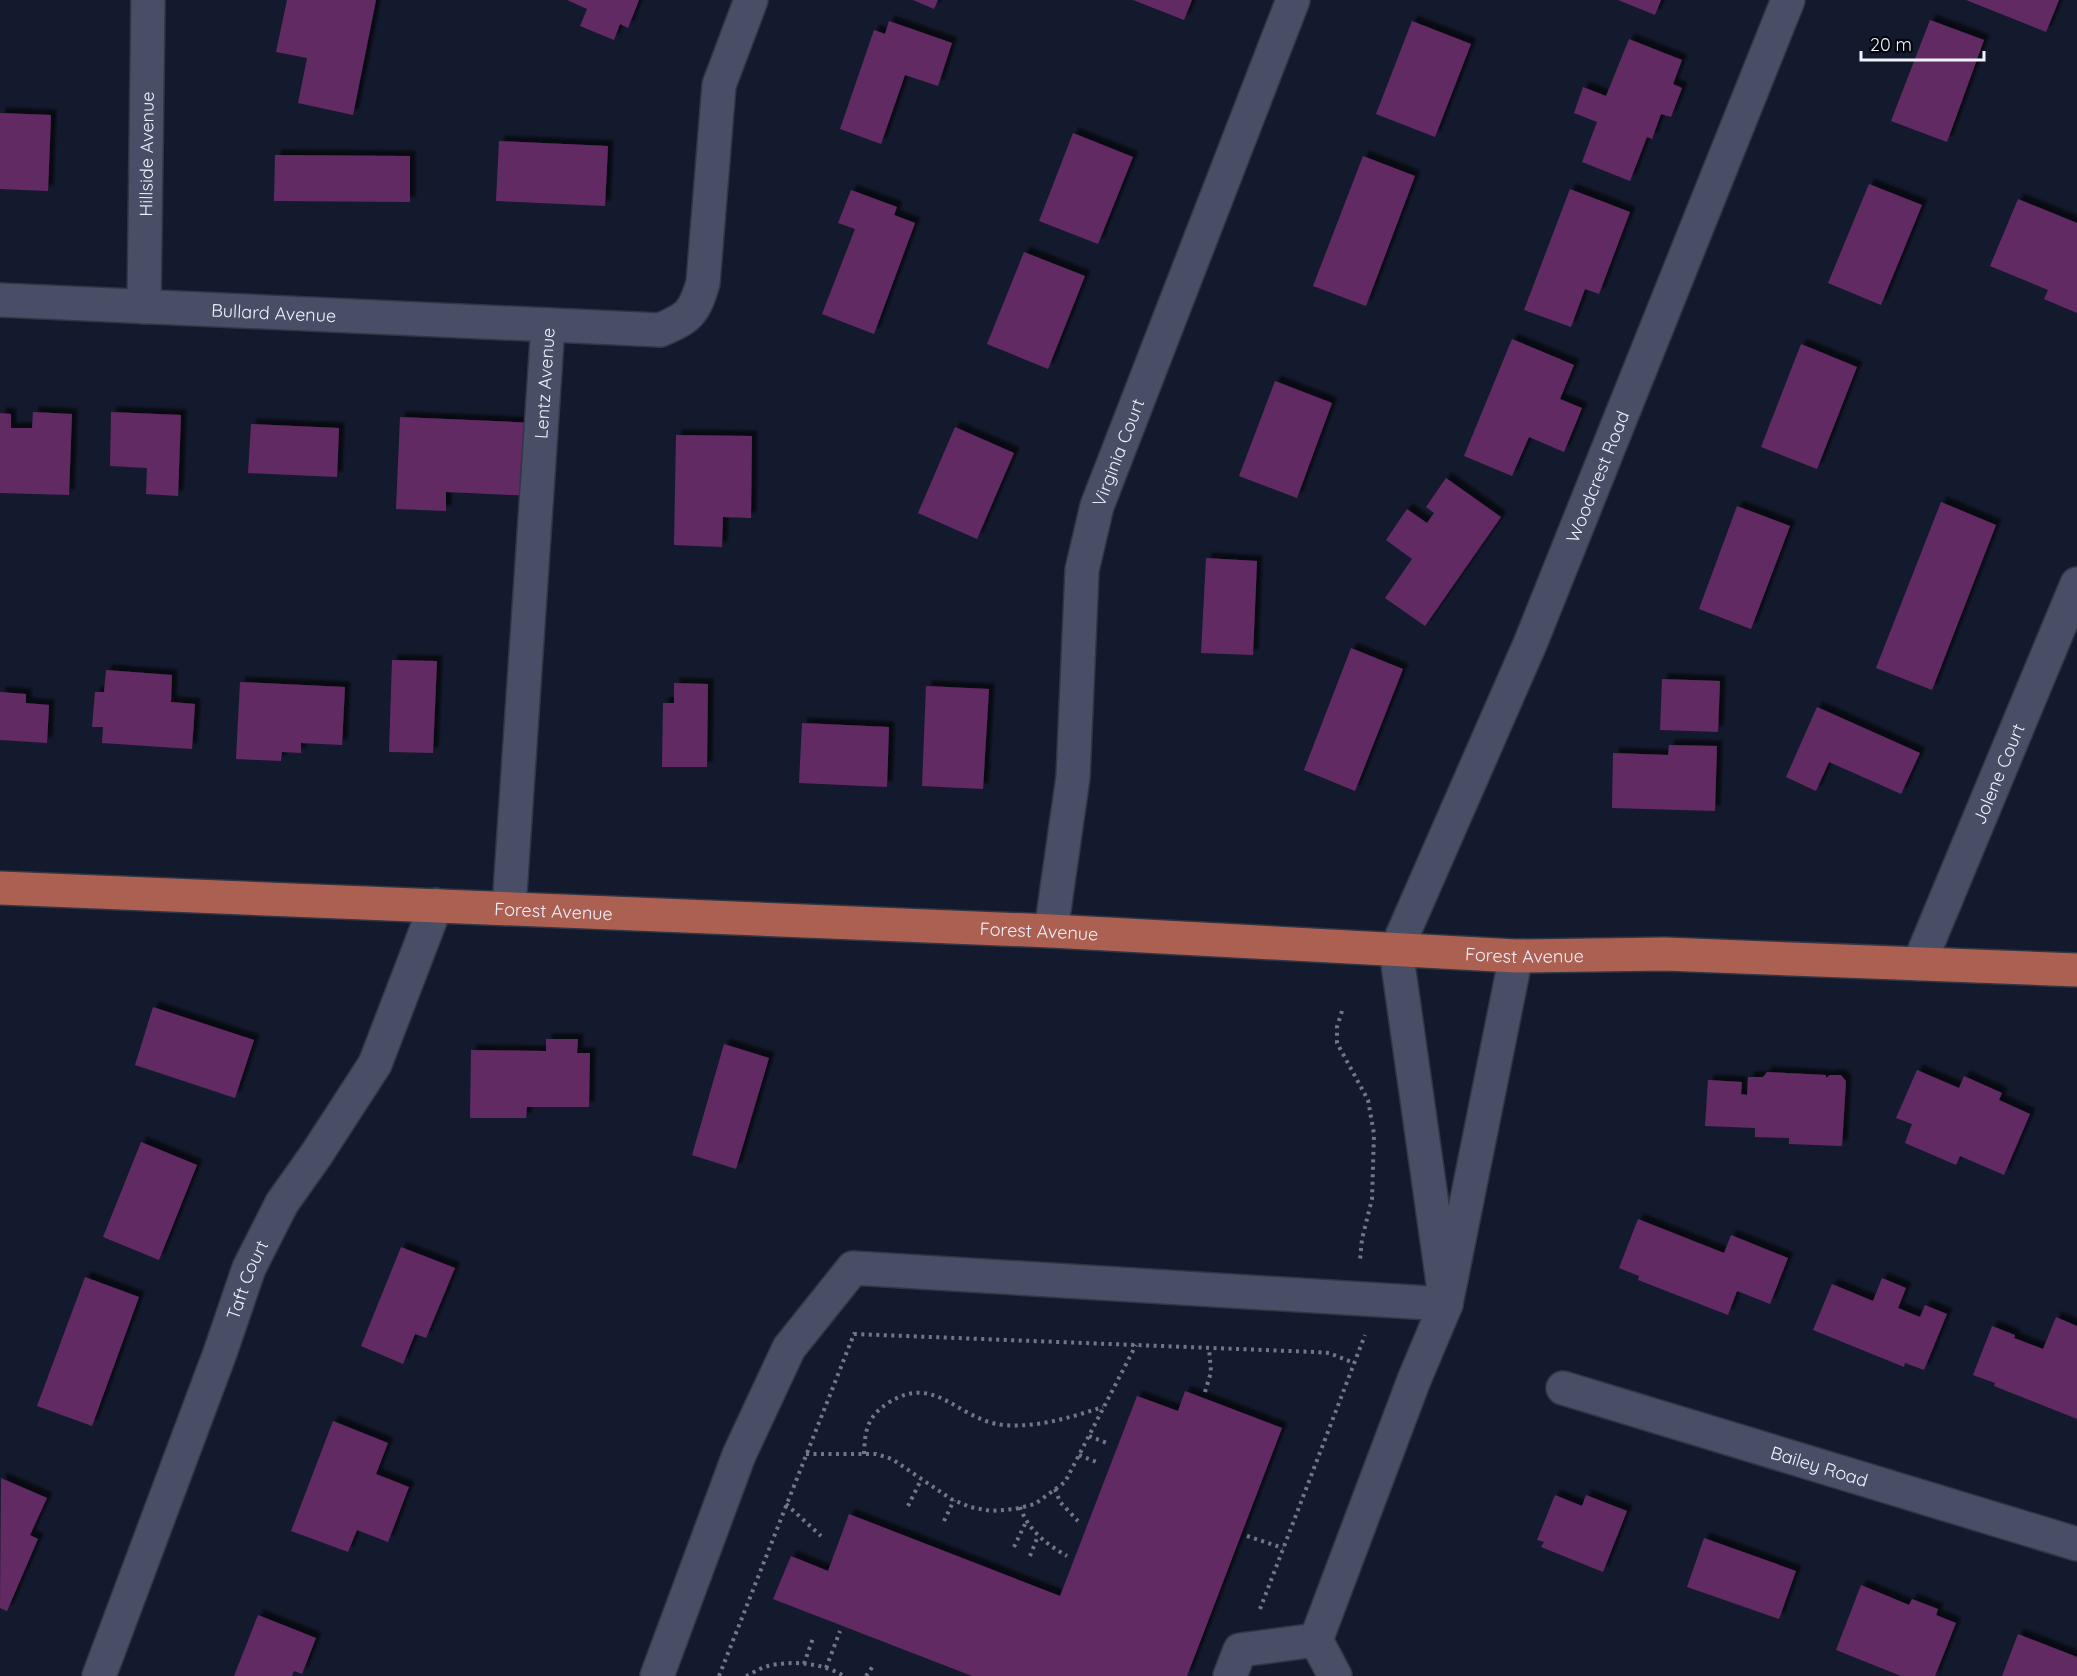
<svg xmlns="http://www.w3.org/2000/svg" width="2077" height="1676" font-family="Quicksand,sans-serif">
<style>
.building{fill:#622a63;filter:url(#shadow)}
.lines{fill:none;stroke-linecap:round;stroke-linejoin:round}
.minor-casing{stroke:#323544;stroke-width:36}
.major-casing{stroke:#323544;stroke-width:36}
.path{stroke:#727787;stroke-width:4;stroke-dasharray:3 4.5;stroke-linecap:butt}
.minor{stroke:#474e65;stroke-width:33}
.major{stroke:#ac6051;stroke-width:33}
.labels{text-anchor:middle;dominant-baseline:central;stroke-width:5;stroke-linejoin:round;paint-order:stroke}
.street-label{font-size:18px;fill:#eff3ff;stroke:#04060d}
</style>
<defs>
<filter id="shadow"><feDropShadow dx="5.5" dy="-5.5" stdDeviation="1.5" flood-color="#0009"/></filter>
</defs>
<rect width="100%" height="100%" fill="#141a2d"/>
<path class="building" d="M 287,0 L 376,0 L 353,115 L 298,103 L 307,58 L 276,52 Z
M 567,0 L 639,0 L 628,28 L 620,24 L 614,40 L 580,26 L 587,9 Z
M 913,0 L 938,0 L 934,9 Z
M 1133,0 L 1192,0 L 1184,20 Z
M 1618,0 L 1661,0 L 1655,15 Z
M 1966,0 L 2059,0 L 2046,32 Z
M 1930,20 L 1984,40 L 1947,142 L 1891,121 Z
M 889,21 L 952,43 L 938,86 L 905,75 L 881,144 L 840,129 L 874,30 L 885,34 Z
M 1412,21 L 1471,44 L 1435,137 L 1376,114 Z
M 1629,39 L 1682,60 L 1673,84 L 1682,88 L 1671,117 L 1661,114 L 1652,139 L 1647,137 L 1630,181 L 1582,162 L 1597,122 L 1574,113 L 1583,87 L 1606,96 Z
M 0,113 L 51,115 L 48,191 L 0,189 Z
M 1073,133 L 1133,157 L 1098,244 L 1039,221 Z
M 499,141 L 608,146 L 605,206 L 496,201 Z
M 275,155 L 410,156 L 410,202 L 274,201 Z
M 1363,156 L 1415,176 L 1366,306 L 1313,286 Z
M 1869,184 L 1922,205 L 1881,305 L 1828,283 Z
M 1570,189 L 1630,212 L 1599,294 L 1585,289 L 1571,327 L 1524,310 Z
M 851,190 L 897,207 L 894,215 L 915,223 L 874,334 L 822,314 L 855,229 L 838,223 Z
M 2018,199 L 2077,223 L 2077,313 L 2044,299 L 2048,290 L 1990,266 Z
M 1024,252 L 1085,276 L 1048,369 L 987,344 Z
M 1512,339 L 1574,365 L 1560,399 L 1582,408 L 1564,452 L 1529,437 L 1512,476 L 1464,456 Z
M 1801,344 L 1857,367 L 1817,469 L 1761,447 Z
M 1275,381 L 1332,403 L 1297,498 L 1239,476 Z
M 33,412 L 72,414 L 69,495 L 0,493 L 0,413 L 11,414 L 11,428 L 32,428 Z
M 111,412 L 181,415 L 178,496 L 146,494 L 147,468 L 110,466 Z
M 400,417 L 538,423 L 534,496 L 446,492 L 446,511 L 396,509 Z
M 251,424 L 339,428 L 337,477 L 248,473 Z
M 955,427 L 1014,453 L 977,539 L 918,513 Z
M 676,435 L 752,436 L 751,518 L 723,517 L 722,547 L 674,545 Z
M 1446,478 L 1501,517 L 1425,626 L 1385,598 L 1412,559 L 1386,540 L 1407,509 L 1427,523 L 1434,513 L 1426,507 Z
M 1941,502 L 1996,525 L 1932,690 L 1876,668 Z
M 1737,506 L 1790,526 L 1751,629 L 1699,609 Z
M 1206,558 L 1257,561 L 1253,655 L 1201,653 Z
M 1351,648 L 1403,669 L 1355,791 L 1304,770 Z
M 392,660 L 437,661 L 433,753 L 389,752 Z
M 106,670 L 172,675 L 171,702 L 195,704 L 192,749 L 102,743 L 103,727 L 92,727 L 95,692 L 104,692 Z
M 1662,679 L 1720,681 L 1718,732 L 1660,730 Z
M 240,682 L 345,687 L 342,745 L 301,743 L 301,753 L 282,752 L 281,761 L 236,759 Z
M 674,683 L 708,684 L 707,767 L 662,767 L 663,703 L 674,703 Z
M 926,686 L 989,689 L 983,789 L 922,786 Z
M 0,692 L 26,694 L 26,703 L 49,705 L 47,743 L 0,740 Z
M 1817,707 L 1920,753 L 1901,794 L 1829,762 L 1816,791 L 1786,777 Z
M 802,723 L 889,727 L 887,787 L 799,783 Z
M 1669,745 L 1717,746 L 1715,811 L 1612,808 L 1613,753 L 1668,755 Z
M 153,1007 L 254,1040 L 235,1098 L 135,1065 Z
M 546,1039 L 578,1039 L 577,1053 L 590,1053 L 589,1107 L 527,1107 L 526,1118 L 470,1118 L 471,1050 L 546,1051 Z
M 724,1044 L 769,1058 L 736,1169 L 692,1155 Z
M 1917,1070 L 1959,1088 L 1964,1076 L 2002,1093 L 1999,1100 L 2030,1114 L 2004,1175 L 1960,1156 L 1956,1165 L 1905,1143 L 1912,1124 L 1896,1118 Z
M 1767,1072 L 1826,1075 L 1826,1078 L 1830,1075 L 1841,1075 L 1846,1081 L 1842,1146 L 1789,1144 L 1789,1138 L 1755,1137 L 1755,1128 L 1705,1126 L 1708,1080 L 1742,1082 L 1741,1094 L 1747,1095 L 1748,1077 L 1763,1077 Z
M 141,1142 L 197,1165 L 159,1260 L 103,1237 Z
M 1638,1219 L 1724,1253 L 1731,1235 L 1788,1258 L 1770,1304 L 1737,1291 L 1728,1315 L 1638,1280 L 1639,1276 L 1619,1268 Z
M 401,1247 L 455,1268 L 426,1338 L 415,1334 L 403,1364 L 361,1346 Z
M 85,1277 L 139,1297 L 92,1426 L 37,1406 Z
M 1882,1278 L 1906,1288 L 1898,1308 L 1920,1317 L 1925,1305 L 1947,1314 L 1924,1370 L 1905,1363 L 1904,1367 L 1813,1330 L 1832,1284 L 1873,1301 Z
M 2056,1317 L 2077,1326 L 2077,1419 L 1994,1386 L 1995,1383 L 1973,1375 L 1992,1326 L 2015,1335 L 2014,1338 L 2043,1349 Z
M 1185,1391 L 1282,1428 L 1187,1676 L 972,1676 L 773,1599 L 791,1556 L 828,1571 L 849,1514 L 1060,1596 L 1137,1396 L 1178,1411 Z
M 333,1421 L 388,1443 L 376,1474 L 409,1487 L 388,1542 L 357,1530 L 348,1552 L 291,1531 Z
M 1,1478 L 47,1498 L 30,1535 L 38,1539 L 7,1611 L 0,1608 Z
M 1555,1495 L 1582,1506 L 1586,1495 L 1627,1511 L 1603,1572 L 1541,1547 L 1544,1542 L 1537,1540 Z
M 1704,1538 L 1796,1571 L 1779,1619 L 1687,1587 Z
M 1861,1585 L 1909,1605 L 1912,1599 L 1938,1609 L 1936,1615 L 1956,1623 L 1935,1676 L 1901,1676 L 1836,1650 Z
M 258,1615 L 316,1638 L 302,1674 L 294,1671 L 292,1676 L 234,1676 Z
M 2018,1634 L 2077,1657 L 2077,1676 L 2002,1676 Z"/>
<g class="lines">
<g class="minor-casing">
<g id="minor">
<path id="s1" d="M 0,300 L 660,330 C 689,318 694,313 703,283 L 719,85 L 751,0"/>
<path id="s2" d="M 144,307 L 148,0"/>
<path id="s3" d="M 509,908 L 548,325"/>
<path id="s4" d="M 1051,931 L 1073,777 L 1082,570 L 1097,506 L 1293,0"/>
<path id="s5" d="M 1919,964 L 2077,584"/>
<path id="s6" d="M 1446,1304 L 1396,950 L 1530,644 L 1788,0"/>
<path id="s7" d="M 1563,1388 L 2077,1544"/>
<path id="s8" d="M 99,1676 L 220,1353 L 249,1268 L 282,1203 L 316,1155 L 375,1064 L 436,905"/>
<path d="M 657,1676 L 739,1455 L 789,1348 L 853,1268 L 1446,1304"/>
<path d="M 1230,1676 L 1240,1650 L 1316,1640"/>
<path d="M 1335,1676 L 1316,1640 L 1414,1380 L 1446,1304 L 1516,956"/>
</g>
</g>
<g class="major-casing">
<g id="major">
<path id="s9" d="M 0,888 L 1051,931 L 1516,956 L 1665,954 L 2077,970"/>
</g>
</g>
<path class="path" d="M 1342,1011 L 1337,1027 L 1337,1043 L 1368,1100 L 1374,1134 L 1372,1199 L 1362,1239 L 1360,1260
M 1205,1392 L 1211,1372 L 1209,1348
M 1089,1436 L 1107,1443
M 806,1454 L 876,1454 L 892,1459 L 951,1499 L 970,1507 L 991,1511 L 1015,1509 L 1035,1504 L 1065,1482 L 1136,1345
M 864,1454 C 865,1430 867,1417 888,1403 C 936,1372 958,1421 1004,1425 C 1037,1428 1072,1417 1103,1407
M 1079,1455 L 1099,1463
M 1055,1489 L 1060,1502 L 1078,1521
M 786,1504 L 821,1536
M 908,1506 L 921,1480
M 1020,1507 C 1028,1530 1046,1544 1067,1556
M 944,1521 L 954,1500
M 1247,1536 L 1283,1548
M 1014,1547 L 1026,1522
M 1030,1556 L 1038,1536
M 1260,1609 L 1365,1335
M 804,1664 L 813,1638
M 826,1668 L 840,1631
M 719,1676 L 854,1334 L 1315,1352 L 1329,1353 L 1354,1363
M 746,1676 C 753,1673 760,1668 768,1666 C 792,1660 823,1663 844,1676
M 866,1676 L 873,1666"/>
<use href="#minor" class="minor"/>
<use href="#major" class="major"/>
</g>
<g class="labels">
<g class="street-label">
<text stroke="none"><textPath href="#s2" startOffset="153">Hillside Avenue</textPath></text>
<text stroke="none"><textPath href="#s1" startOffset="274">Bullard Avenue</textPath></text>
<text stroke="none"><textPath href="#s3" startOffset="526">Lentz Avenue</textPath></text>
<text stroke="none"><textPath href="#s4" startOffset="486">Virginia Court</textPath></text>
<text stroke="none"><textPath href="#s6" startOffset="872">Woodcrest Road</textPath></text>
<text stroke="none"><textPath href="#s5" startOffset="206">Jolene Court</textPath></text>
<text stroke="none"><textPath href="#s9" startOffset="554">Forest Avenue</textPath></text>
<text stroke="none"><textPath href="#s9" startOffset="1040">Forest Avenue</textPath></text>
<text stroke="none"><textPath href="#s9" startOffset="1526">Forest Avenue</textPath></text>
<text stroke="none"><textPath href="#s8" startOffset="423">Taft Court</textPath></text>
<text stroke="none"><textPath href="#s7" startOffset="268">Bailey Road</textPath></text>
</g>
</g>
<path d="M1861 51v9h123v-9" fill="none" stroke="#eff3ff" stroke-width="3"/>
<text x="1870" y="51" font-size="18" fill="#eff3ff" stroke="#04060d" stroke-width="4.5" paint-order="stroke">20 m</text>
</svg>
